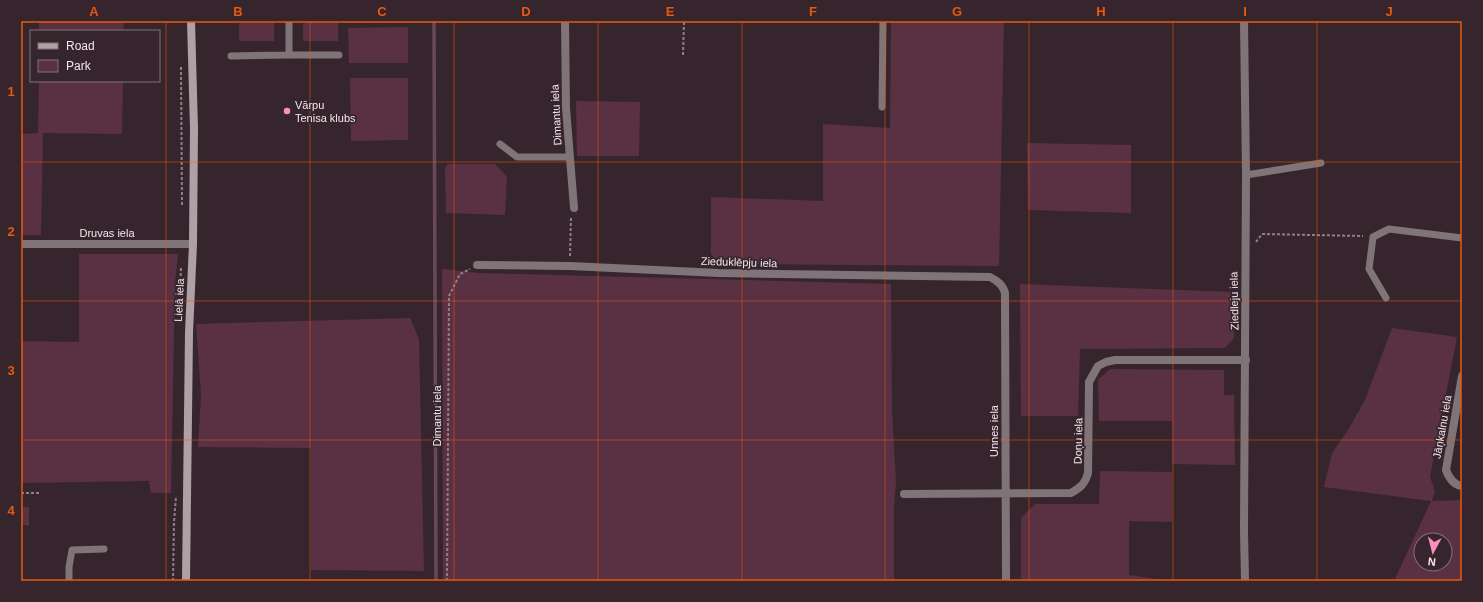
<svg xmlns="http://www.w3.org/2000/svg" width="1483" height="602" font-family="Helvetica,sans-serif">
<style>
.green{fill:#593143;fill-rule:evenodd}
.park{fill:url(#park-tufts)}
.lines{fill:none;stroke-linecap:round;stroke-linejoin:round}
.stream{stroke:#684959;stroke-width:3.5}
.path{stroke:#908087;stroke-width:2;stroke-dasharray:3 2;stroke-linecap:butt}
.lane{stroke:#7f7579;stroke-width:7}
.street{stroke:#7f7579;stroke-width:8}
.secondary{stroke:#afa0a6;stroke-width:8}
.grid{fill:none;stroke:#e8590c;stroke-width:1;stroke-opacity:0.55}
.poi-dot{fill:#fc8fc1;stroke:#37252d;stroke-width:1.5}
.labels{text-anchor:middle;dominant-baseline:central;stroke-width:3.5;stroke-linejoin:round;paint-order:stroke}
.poi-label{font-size:11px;fill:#f3e6eb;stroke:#37252d;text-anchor:start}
.street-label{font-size:11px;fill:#f3e6eb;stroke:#37252d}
.neatline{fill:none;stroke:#e8590c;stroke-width:1.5}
.grid-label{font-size:13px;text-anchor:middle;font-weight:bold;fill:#e8590c}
</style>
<defs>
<pattern id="park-tufts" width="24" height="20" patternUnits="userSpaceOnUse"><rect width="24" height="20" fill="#593143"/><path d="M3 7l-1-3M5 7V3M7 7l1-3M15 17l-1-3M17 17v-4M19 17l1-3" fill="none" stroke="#714f5e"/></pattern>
</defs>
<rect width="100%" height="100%" fill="#37252d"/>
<path class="green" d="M 39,21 L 124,21 L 123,31 L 39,31 Z
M 891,21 L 1004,21 L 999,266 L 719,264 L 711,254 L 711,197 L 823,201 L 823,124 L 890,128 Z
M 239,23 L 274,23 L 274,41 L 239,41 Z
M 303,23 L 338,23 L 338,41 L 303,41 Z
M 408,27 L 408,63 L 349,63 L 348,28 Z
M 350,78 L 408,78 L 408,140 L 351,141 Z
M 39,81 L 123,81 L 122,134 L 43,133 L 41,235 L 21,235 L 21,134 L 38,133 Z
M 576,101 L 640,102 L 639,156 L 577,156 Z
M 1027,143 L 1131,145 L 1131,213 L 1028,210 Z
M 448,164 L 495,164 L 507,177 L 505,215 L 446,213 L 445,168 Z
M 79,254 L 178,254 L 175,282 L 171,493 L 151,493 L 149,481 L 21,483 L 21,341 L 79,342 Z
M 442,269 L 479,273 L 891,284 L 892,409 L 896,482 L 894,506 L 894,581 L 443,581 Z
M 1020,284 L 1233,292 L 1234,338 L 1225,348 L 1080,349 L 1078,416 L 1021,416 Z
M 410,318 L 419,339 L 424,571 L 311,570 L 311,448 L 198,447 L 201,395 L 196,324 Z
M 1392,328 L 1457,337 L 1430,477 L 1435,491 L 1432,501 L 1462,500 L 1462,581 L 1394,581 L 1431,501 L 1324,487 L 1332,453 L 1348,430 L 1365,400 ZM 1421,540 L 1445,540 L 1445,564 L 1421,564 Z
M 1110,369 L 1224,370 L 1224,395 L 1234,395 L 1235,465 L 1172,464 L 1172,421 L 1099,421 L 1098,380 Z
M 1100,471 L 1172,472 L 1172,522 L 1129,521 L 1129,575 L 1170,581 L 1021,581 L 1021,518 L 1035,504 L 1099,504 Z"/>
<path class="park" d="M 21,507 L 29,507 L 29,525 L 21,525 Z"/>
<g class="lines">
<path class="stream" d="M 434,21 L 436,581"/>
<path class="path" d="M 683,55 L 684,21
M 181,67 L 182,206
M 1256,242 L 1262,234 L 1363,236
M 570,256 L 571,217
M 180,296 L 181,266
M 21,493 L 40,493
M 173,581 L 174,522 L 176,496
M 447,581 L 449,296 L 460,274 L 470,269"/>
<path class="lane" d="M 289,55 L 339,55
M 231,56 L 289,55 L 289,21
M 882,107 L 883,21
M 500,144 L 517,157 L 569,157
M 1246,175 L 1321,163
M 1386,298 L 1369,269 L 1373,237 L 1389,229 L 1462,238
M 69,581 L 69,567 L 72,550 L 104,549"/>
<path class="street" d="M 565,21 L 566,108 L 574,208
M 1244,21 L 1246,175 L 1244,530 L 1245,581
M 21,244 L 193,244
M 477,265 L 570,266 L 719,273 L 990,277 C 998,281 1003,285 1005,293 L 1006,581
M 1462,376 L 1446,470 C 1449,478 1453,485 1462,486
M 904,494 L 1071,493 C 1080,488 1085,484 1088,473 L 1089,382 L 1098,366 L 1106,362 L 1115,360 L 1246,360"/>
<path class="secondary" d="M 186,581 L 189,333 L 193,244 L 194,129 L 191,21"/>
</g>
<path class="grid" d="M 166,21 L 166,581M 310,21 L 310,581M 454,21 L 454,581M 598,21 L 598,581M 742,21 L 742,581M 885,21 L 885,581M 1029,21 L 1029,581M 1173,21 L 1173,581M 1317,21 L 1317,581M 21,162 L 1462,162M 21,301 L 1462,301M 21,440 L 1462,440"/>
<circle class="poi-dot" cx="287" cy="111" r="4"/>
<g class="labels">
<g class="poi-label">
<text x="295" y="105">Vārpu<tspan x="295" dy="13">Tenisa klubs</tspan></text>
</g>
<g class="street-label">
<text transform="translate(556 115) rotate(-93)">Dimantu iela</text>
<text x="107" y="233">Druvas iela</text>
<text transform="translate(739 262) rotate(2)">Zieduklēpju iela</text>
<text transform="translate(179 300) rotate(-87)">Lielā iela</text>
<text transform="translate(1234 301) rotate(-91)">Ziedleju iela</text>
<text transform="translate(437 416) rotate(-90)">Dimantu iela</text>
<text transform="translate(1442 427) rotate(-80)">Jāņkalnu iela</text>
<text transform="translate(994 431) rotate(-90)">Unnes iela</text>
<text transform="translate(1078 441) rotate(-89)">Doņu iela</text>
</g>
</g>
<rect width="1483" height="602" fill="none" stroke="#37252d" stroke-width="44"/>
<rect x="30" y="30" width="130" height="52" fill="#37252d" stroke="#827279"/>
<rect x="38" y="43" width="20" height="6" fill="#afa0a6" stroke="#827279"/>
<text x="66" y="50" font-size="12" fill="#f3e6eb">Road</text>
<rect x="38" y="60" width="20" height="12" fill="#593143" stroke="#827279"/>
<text x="66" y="70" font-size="12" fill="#f3e6eb">Park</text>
<g transform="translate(1433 552) rotate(187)"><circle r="19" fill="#37252d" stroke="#827279"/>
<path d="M0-3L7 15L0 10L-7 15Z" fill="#fc8fc1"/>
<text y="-6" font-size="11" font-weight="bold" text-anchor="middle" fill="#f3e6eb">N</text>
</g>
<rect x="22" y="22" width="1439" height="558" class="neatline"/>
<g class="grid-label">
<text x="94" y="16">A</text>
<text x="238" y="16">B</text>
<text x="382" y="16">C</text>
<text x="526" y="16">D</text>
<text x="670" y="16">E</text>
<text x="813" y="16">F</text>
<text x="957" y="16">G</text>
<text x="1101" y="16">H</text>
<text x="1245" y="16">I</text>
<text x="1389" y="16">J</text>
<text x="11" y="96">1</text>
<text x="11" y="236">2</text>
<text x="11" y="375">3</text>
<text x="11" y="515">4</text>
</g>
</svg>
